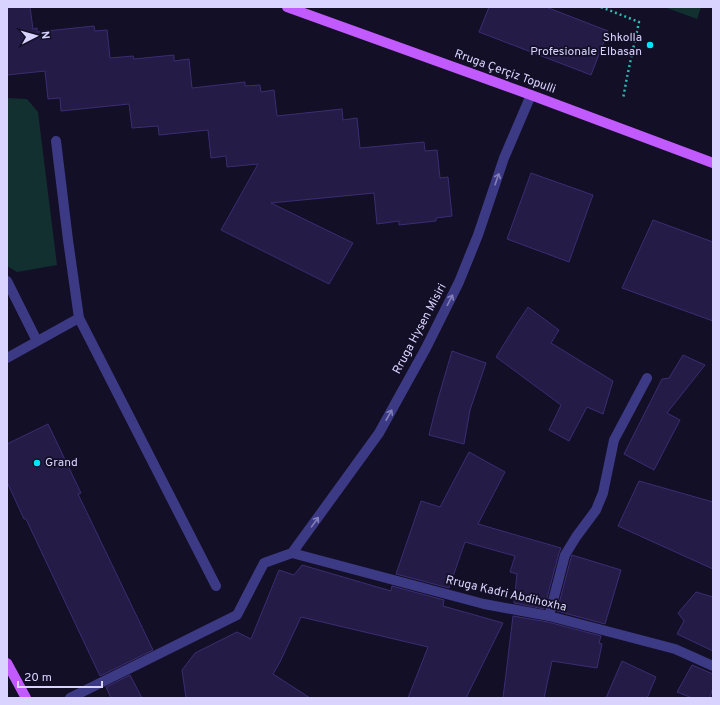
<svg xmlns="http://www.w3.org/2000/svg" width="720" height="705" font-family="Overpass,sans-serif">
<style>
.green{fill:#12302f}
.building{fill:#241b47;stroke:#3b2d73}
.lines{fill:none;stroke-linecap:round;stroke-linejoin:round}
.path{stroke:#2fb8b0;stroke-width:2.5;stroke-dasharray:2 3;stroke-linecap:butt}
.minor{stroke:#3d3a85;stroke-width:10}
.major{stroke:#c25bff;stroke-width:10}
.oneway{stroke:#837fbc}
.poi-dot{fill:#00e5ff;stroke:#130f26;stroke-width:1.5}
.labels{text-anchor:middle;dominant-baseline:central;stroke-width:3.5;stroke-linejoin:round;paint-order:stroke}
.poi-label{font-size:12px;fill:#d9d4ff;stroke:#130f26;text-anchor:end}
.street-label{font-size:12px;fill:#d9d4ff;stroke:#130f26}
</style>
<rect width="100%" height="100%" fill="#130f26"/>
<path class="green" d="M 664,7 L 701,7 L 697,19 Z
M 7,98 L 27,99 L 38,112 L 57,265 L 17,272 L 7,266 Z"/>
<path class="building" d="M 7,7 L 30,7 L 33,29 L 37,28 L 37,32 L 94,26 L 95,31 L 107,30 L 110,58 L 133,56 L 134,59 L 174,55 L 174,61 L 189,59 L 192,88 L 245,82 L 245,86 L 260,85 L 261,92 L 274,90 L 277,116 L 342,109 L 343,120 L 357,118 L 360,148 L 424,142 L 425,151 L 437,150 L 440,178 L 448,177 L 452,216 L 436,218 L 436,221 L 399,225 L 399,221 L 377,224 L 374,193 L 271,203 L 353,243 L 329,284 L 221,230 L 258,164 L 227,167 L 226,156 L 211,158 L 208,130 L 159,135 L 158,126 L 132,128 L 129,104 L 61,111 L 60,98 L 48,99 L 45,71 L 7,75 Z
M 489,7 L 546,7 L 608,31 L 591,75 L 479,32 Z
M 531,173 L 593,195 L 569,262 L 507,239 Z
M 653,220 L 713,242 L 713,321 L 622,288 Z
M 528,307 L 559,330 L 551,343 L 613,381 L 603,414 L 587,407 L 569,441 L 549,430 L 561,405 L 496,357 L 514,328 Z
M 452,351 L 486,363 L 470,410 L 464,444 L 429,435 L 438,399 Z
M 683,355 L 705,365 L 667,413 L 680,420 L 654,470 L 624,454 L 662,379 L 669,378 Z
M 48,424 L 81,493 L 78,494 L 153,650 L 100,676 L 26,519 L 24,519 L 7,482 L 7,444 Z
M 469,452 L 505,472 L 478,524 L 561,548 L 559,553 L 544,609 L 514,603 L 517,574 L 510,572 L 515,556 L 465,542 L 449,588 L 396,574 L 421,501 L 440,507 Z
M 639,481 L 713,502 L 713,569 L 618,526 Z
M 572,555 L 621,570 L 605,624 L 557,611 L 571,558 Z
M 302,565 L 391,591 L 392,586 L 444,600 L 443,606 L 503,623 L 466,698 L 408,698 L 428,647 L 301,617 L 280,662 L 273,674 L 310,698 L 186,698 L 182,670 L 195,653 L 237,632 L 251,639 L 279,570 L 294,575 Z
M 696,592 L 713,597 L 713,651 L 677,634 L 684,621 L 678,613 Z
M 513,616 L 548,622 L 601,636 L 599,643 L 602,644 L 597,668 L 552,661 L 544,698 L 503,698 Z
M 622,661 L 656,677 L 647,698 L 606,698 Z
M 692,665 L 713,674 L 713,687 L 710,698 L 692,698 L 677,692 Z
M 130,675 L 142,698 L 111,698 L 106,687 Z"/>
<g class="lines">
<path class="path" d="M 601,7 L 639,22 L 627,77 L 623,99"/>
<path class="minor" d="M 56,141 L 68,240 L 79,318 L 216,586
M 7,281 L 37,341
M 7,358 L 79,318
M 292,553 L 379,433 L 426,348 L 459,282 L 478,235 L 504,158 L 531,95
M 292,553 L 484,604 L 549,616 L 675,649 L 713,666
M 549,616 L 565,555 L 576,537 L 596,510 L 603,493 L 614,440 L 647,378
M 70,698 L 237,615 L 264,563 L 292,553"/>
<path class="major" d="M 287,7 L 531,95 L 713,163
M 7,663 L 26,698"/>
</g>
<defs><path id="oneway-shaft" d="M-6 0H5M1.5-3L5.5 0L1.5 3" fill="none" stroke-width="1.6" stroke-linecap="round" stroke-linejoin="round"/></defs>
<g class="oneway">
<use href="#oneway-shaft" transform="translate(497 179) rotate(-71)"/>
<use href="#oneway-shaft" transform="translate(450 300) rotate(-63)"/>
<use href="#oneway-shaft" transform="translate(389 415) rotate(-61)"/>
<use href="#oneway-shaft" transform="translate(315 522) rotate(-54)"/>
</g>
<g class="poi-dot">
<circle cx="650" cy="45" r="4"/>
<circle cx="37" cy="463" r="4"/>
</g>
<g class="labels">
<g class="poi-label">
<text x="642" y="38">Shkolla<tspan x="642" dy="14">Profesionale Elbasan</tspan></text>
<text x="45" y="463" text-anchor="start">Grand</text>
</g>
<g class="street-label">
<text transform="translate(505 72) rotate(20)">Rruga Çerçiz Topulli</text>
<text transform="translate(420 329) rotate(-62)">Rruga Hysen Misiri</text>
<text transform="translate(506 594) rotate(13)">Rruga Kadri Abdihoxha</text>
</g>
</g>
<rect width="720" height="705" fill="none" stroke="#d9d4ff" stroke-width="16"/>
<g transform="translate(36 36) rotate(84)" stroke="#130f26" stroke-width="3" paint-order="stroke">
<path d="M0-3L7 15L0 10L-7 15Z" fill="#d9d4ff"/>
<text y="-6" font-size="11" font-weight="bold" text-anchor="middle" fill="#d9d4ff">N</text>
</g>
<path d="M18 681v6h84v-6" fill="none" stroke="#d9d4ff" stroke-width="2"/>
<text x="24" y="681" font-size="12" fill="#d9d4ff" stroke="#130f26" stroke-width="3" paint-order="stroke">20 m</text>
</svg>
